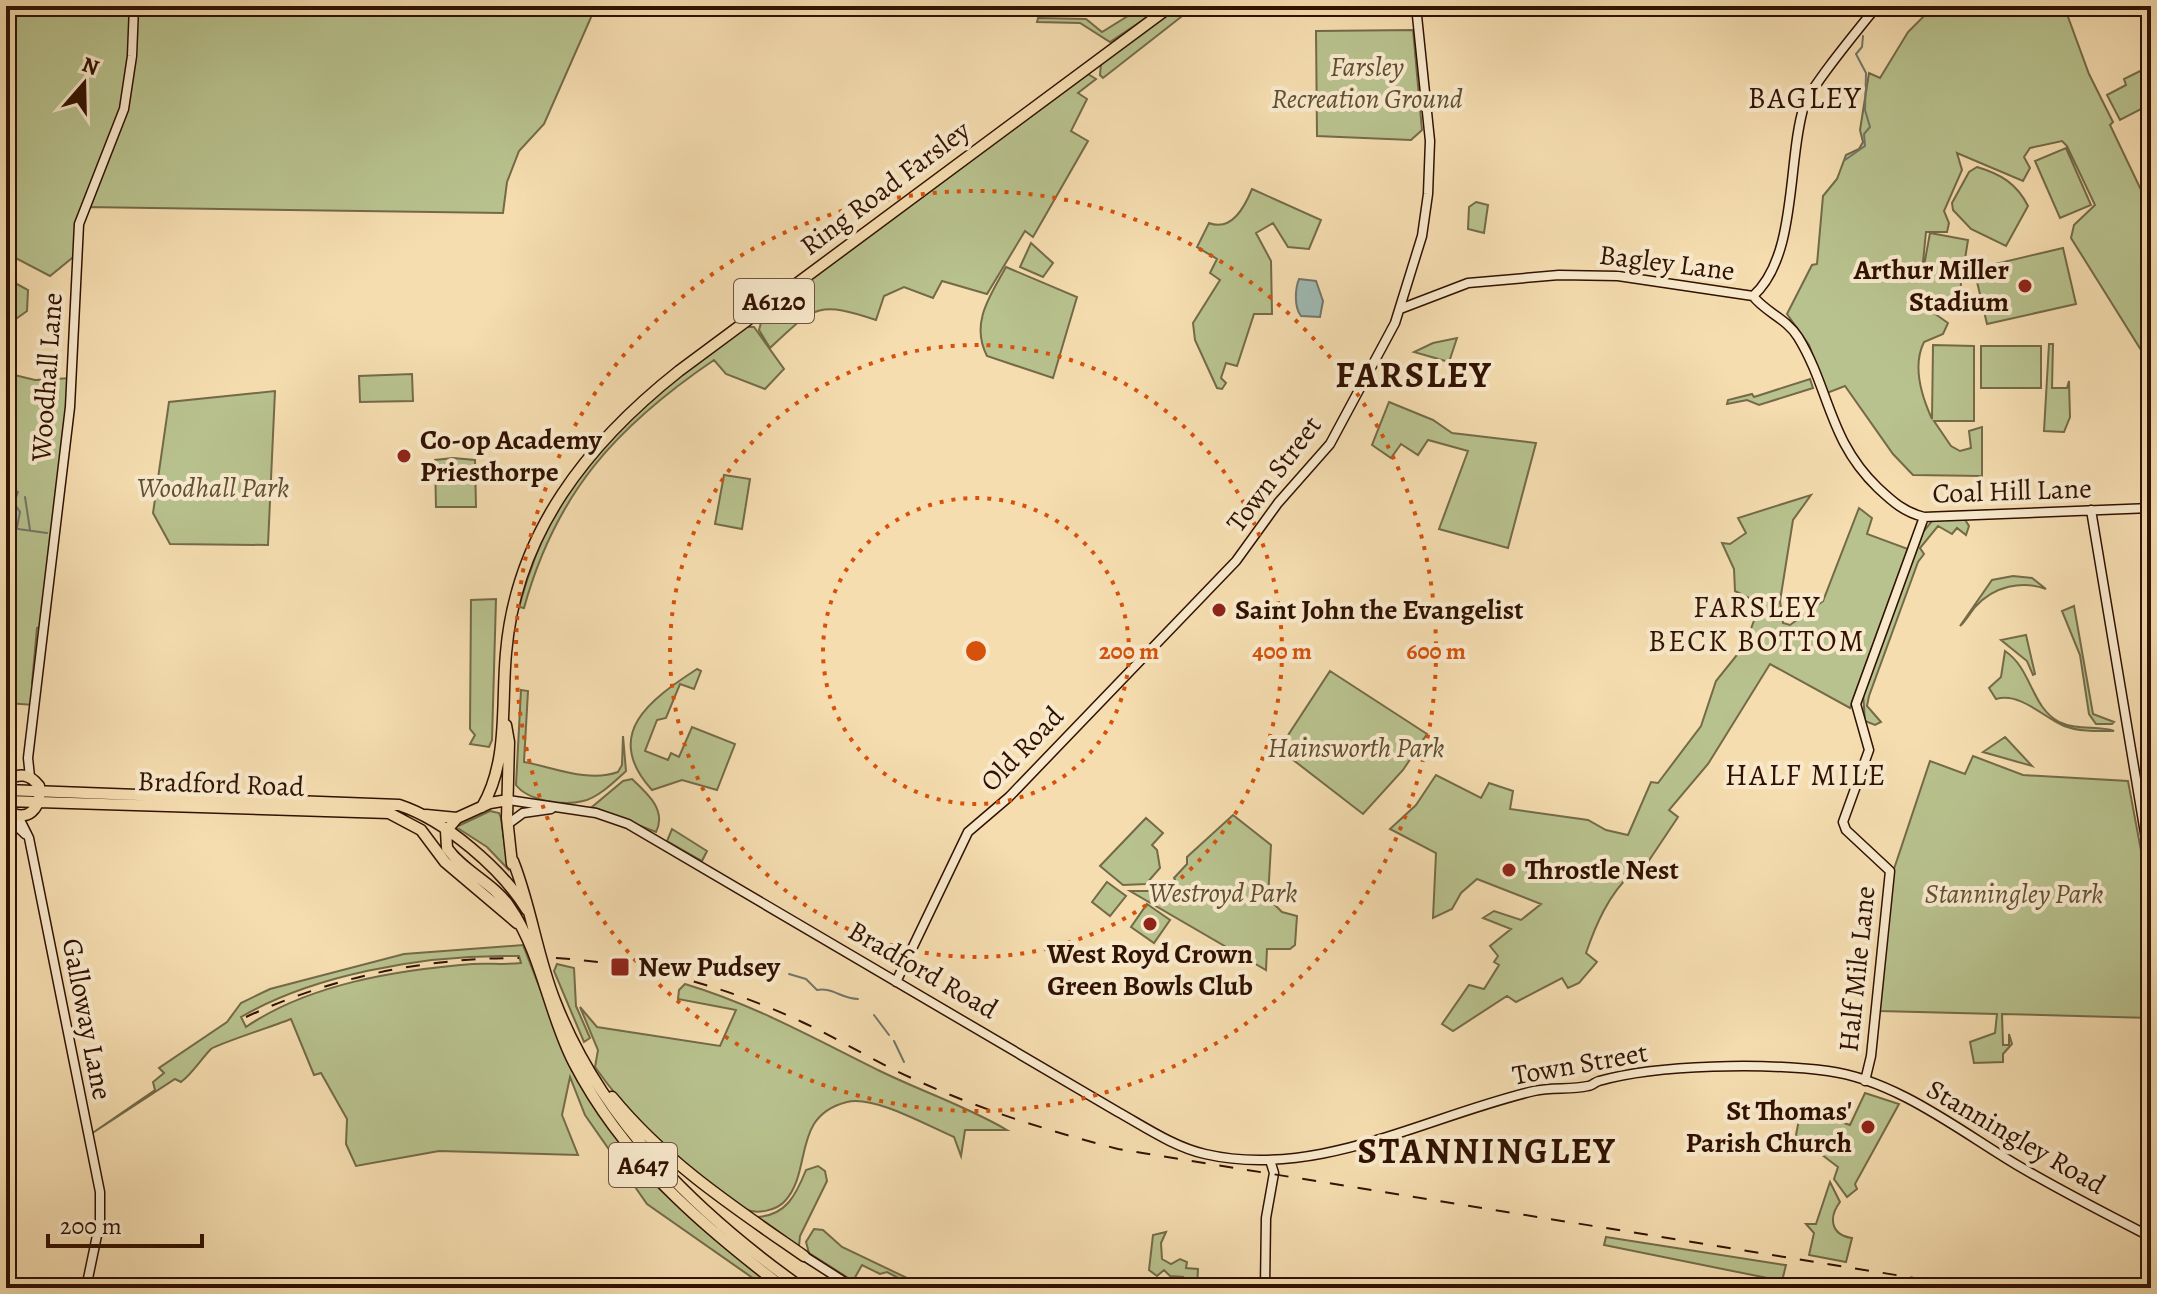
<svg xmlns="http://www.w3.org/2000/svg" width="2157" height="1294" font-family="Alegreya,serif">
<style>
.green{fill:#b8c28e;stroke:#746a48;stroke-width:2;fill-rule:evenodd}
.water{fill:#9ebab3;stroke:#72766c;stroke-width:2}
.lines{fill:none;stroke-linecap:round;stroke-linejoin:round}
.stream{stroke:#72766c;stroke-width:2}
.secondary-casing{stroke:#311101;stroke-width:11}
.highway-casing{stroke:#311101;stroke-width:13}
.secondary{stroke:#f8e9cc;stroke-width:8}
.highway{stroke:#f5ddb0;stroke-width:10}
.rail{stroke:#311101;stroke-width:2;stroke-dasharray:14 14;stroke-linecap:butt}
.ring{fill:none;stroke:#d6520b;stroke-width:4;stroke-dasharray:4 8}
.poi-dot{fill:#8f2418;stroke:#f8e9cc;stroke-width:3}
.labels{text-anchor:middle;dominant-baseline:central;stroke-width:8;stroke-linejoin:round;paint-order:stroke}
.shield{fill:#f8e9cc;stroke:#6d523e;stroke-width:2}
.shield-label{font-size:26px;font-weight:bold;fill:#311101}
.park-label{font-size:28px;font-style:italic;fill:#604f32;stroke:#f8e9cc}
.street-label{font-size:28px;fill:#311101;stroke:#f8e9cc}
.poi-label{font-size:28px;font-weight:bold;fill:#311101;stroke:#f8e9cc;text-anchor:start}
.neighbourhood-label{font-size:30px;letter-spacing:2px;fill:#311101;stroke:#f8e9cc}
.district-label{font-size:36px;font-weight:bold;letter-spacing:2px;fill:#311101;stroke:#f8e9cc}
.centre{fill:#d6520b;stroke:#f8e9cc;stroke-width:4}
.ring-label{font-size:24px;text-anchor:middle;font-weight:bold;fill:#d6520b;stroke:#f8e9cc;stroke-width:8;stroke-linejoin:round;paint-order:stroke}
</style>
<rect width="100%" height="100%" fill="#f5ddb0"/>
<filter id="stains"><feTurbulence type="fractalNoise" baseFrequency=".0025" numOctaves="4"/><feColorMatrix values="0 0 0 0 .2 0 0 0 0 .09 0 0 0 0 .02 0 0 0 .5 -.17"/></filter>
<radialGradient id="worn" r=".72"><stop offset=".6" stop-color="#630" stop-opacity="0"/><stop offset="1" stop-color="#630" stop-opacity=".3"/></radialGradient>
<path class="green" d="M 6,6 L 596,6 L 544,124 L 519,151 L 507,182 L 503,213 L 84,207 L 77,254 L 50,276 L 6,253 Z
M 1144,6 L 1164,6 L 1110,42 L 1080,23 L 1037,22 L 1038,18 L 1086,19 L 1102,32 Z
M 1179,6 L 1195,6 L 1103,78 L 1100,75 L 1101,63 Z
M 1934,6 L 2064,6 L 2089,74 L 2113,122 L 2110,125 L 2142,192 L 2151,189 L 2151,366 L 2071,238 L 2074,225 L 2095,205 L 2067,146 L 2062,141 L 2030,148 L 2024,157 L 2030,168 L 2023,181 L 1957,153 L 1962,170 L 1944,211 L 1949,223 L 1947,232 L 1926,232 L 1921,282 L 1930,233 L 1968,240 L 1957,309 L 1921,304 L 1948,323 L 1943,334 L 1924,342 C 1912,366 1921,395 1932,419 L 1933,345 L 1974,346 L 1974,421 L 1934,421 L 1951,446 L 1960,451 L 1971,448 L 1969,431 L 1982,427 L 1982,476 L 1913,475 L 1893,454 L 1845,386 L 1827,393 L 1809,345 L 1787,314 L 1812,265 L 1817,264 L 1823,196 L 1837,179 L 1846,155 L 1859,149 L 1863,142 L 1860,130 L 1869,73 L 1880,78 L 1908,32 Z
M 1413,30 L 1422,130 L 1411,140 L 1317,136 L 1316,31 Z
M 2144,69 L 2151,82 L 2151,104 L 2120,120 L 2107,95 L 2126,85 L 2124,79 Z
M 1088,74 L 1096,79 L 1078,93 L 1087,99 L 1071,131 L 1088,141 L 1033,237 L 1025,231 L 987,294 L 942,281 L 933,298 L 904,287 L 884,296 L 876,320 C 817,300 814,307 770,348 L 759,330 L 763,315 Z
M 2066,148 L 2091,205 L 2060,218 L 2035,161 Z
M 1977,167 C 2001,174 2017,184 2028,206 L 2006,246 L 1971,229 L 1953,210 L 1952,203 L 1969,172 Z
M 1252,189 L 1321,220 L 1309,249 L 1288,247 L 1273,223 L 1256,233 L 1271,261 L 1272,314 L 1254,314 L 1237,366 L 1226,363 L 1221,378 L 1226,383 L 1222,389 L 1217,388 L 1195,340 L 1193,323 L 1220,280 L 1210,273 L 1217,259 L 1197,247 L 1209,223 C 1232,232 1245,206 1252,189 Z
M 1476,202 L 1488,205 L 1484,233 L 1468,229 L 1469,207 Z
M 1031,243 L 1053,263 L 1043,277 L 1020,267 Z
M 2063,248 L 2076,304 L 1987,324 L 1974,269 Z
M 1006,267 L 1077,297 L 1053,378 L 987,356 C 970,323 990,296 1006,267 Z
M 6,278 L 28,290 L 27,311 L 13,321 L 6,346 Z
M 746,327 L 754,327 L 784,369 L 765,389 L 726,374 L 714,360 C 617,426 556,492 524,608 L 519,607 C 534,552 558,497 594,452 C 636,402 694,365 746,327 Z
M 1457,338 L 1449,362 L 1414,352 L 1433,343 Z
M 2049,344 L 2053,344 L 2052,388 L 2067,388 L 2069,381 L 2070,417 L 2064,432 L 2044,431 Z
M 1981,346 L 2041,346 L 2041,388 L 1981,388 Z
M 6,373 L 35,380 L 72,378 L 44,625 L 37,628 L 32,683 L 37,683 L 35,705 L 6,703 Z
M 412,374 L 413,401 L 360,402 L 359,376 Z
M 1810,379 L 1813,388 L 1759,405 L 1747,400 L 1727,404 L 1728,400 L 1752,394 L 1754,397 Z
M 275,391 L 268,545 L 170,544 L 153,513 L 169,402 Z
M 1389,402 L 1433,420 L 1452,433 L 1536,443 L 1508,548 L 1439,529 L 1468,451 L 1428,440 L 1418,455 L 1401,444 L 1391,458 L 1372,445 Z
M 453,458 L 475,460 L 476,507 L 436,507 L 435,460 Z
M 724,475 L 750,479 L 742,529 L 715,524 Z
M 1811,495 L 1793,520 L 1780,601 L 1783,623 L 1790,625 L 1823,601 L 1859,508 L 1872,518 L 1867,534 L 1908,549 L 1850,708 L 1770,664 L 1708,764 L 1669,810 L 1678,817 L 1642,871 L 1637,877 L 1632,873 C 1609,894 1596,924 1586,953 L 1597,962 L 1579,983 L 1568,988 L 1562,978 L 1516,1002 L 1507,996 L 1453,1031 L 1442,1024 L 1469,985 L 1484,989 L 1499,965 L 1494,962 L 1498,956 L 1490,946 L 1511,929 L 1483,918 L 1494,911 L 1521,920 L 1541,904 L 1477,879 L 1461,893 L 1452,909 L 1433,918 L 1436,853 L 1390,829 L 1416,805 L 1436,775 L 1481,798 L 1489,783 L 1513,791 L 1510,809 L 1588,820 L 1606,830 L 1628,835 L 1651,782 L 1658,783 L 1701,726 L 1716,681 L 1745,645 L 1756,615 L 1751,599 L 1735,591 L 1734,569 L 1722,543 L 1730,544 L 1746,533 L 1738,518 Z
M 1964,518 L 1969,526 L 1966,535 L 1957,528 L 1952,534 L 1938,526 L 1920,548 L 1924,554 L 1918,562 L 1869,696 L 1867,706 L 1881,722 L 1875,725 L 1865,721 L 1863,693 L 1923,532 L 1932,521 Z
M 2013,576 L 2032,578 L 2046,589 C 2022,580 1994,586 1975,607 C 1970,613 1965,622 1960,626 L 1992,580 Z
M 496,599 L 492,740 L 489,747 L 470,744 L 475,735 L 470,729 L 471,600 Z
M 2074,606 L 2093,714 L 2114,722 L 2112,724 L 2096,724 L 2089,714 L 2080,655 L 2062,611 Z
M 2026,635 L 2035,674 L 2033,675 L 2027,661 L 2001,640 Z
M 2005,651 C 2032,669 2031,707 2059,722 C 2077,731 2099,725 2114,731 C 2098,731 2080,732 2064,726 C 2044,718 2021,692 1996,699 L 1989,688 L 2001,677 Z
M 697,669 L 701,671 L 694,689 L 680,684 L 666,718 L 657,720 L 645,751 L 668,760 L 671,753 L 679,757 L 692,727 L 735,744 L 717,790 L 682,780 L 652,790 C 601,734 651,699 697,669 Z
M 1330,671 L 1427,734 L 1403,770 L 1363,814 L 1279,749 Z
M 521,690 L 528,691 L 524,762 C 553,767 588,783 618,772 L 622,765 L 623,736 L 626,771 C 615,781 598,798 583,801 C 564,806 528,801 516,785 Z
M 2005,737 L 2032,766 L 1983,752 Z
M 1973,756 L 2023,775 L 2128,781 L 2151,904 L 2151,1018 L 2002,1014 L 2003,1045 L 2009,1045 L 2009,1034 L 2012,1044 L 2003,1054 L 2003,1062 L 1974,1063 L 1970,1042 L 1995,1033 L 1997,1014 L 1879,1011 L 1894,869 L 1930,761 L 1965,774 Z
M 632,779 C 647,793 667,810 656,832 L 592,807 L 623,781 Z
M 490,811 L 499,813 L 501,818 L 508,869 L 487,847 L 456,827 Z
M 1233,815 L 1271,845 L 1268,898 L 1282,912 L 1297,916 L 1295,945 L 1290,949 L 1267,949 L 1266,970 L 1130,891 L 1157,891 L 1171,896 L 1179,887 L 1174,878 L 1187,864 L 1187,857 Z
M 1146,818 L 1163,833 L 1152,845 L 1157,850 L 1160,868 L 1146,884 L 1123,885 L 1100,866 Z
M 672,829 L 707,851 L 702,861 L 667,841 Z
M 1107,882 L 1126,896 L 1110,916 L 1092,902 Z
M 1147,904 L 1170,920 L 1154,943 L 1131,927 Z
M 523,945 L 572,1071 L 575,1070 L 618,1139 L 649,1179 L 698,1225 L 778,1288 L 767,1288 L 647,1204 L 585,1115 L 570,1077 L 562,1115 L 578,1155 L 439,1151 L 356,1166 L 346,1144 L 347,1119 L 321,1073 L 314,1075 L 291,1019 C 276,1025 215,1045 211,1049 C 201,1059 193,1073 181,1082 L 175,1079 L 91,1134 L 155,1090 L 153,1082 L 164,1073 L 159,1068 L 227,1022 L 241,1003 L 270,989 L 404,954 ZM 503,956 L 519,956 L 521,963 C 505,965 488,963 472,964 C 397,970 309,984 246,1027 L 241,1017 C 313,975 420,956 503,956 Z
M 557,964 L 574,968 L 576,1006 L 590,1038 L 584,1042 L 554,971 Z
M 685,984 C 755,1005 815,1039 880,1071 C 923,1092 966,1106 1007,1130 L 965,1130 L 961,1156 L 954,1137 C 926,1125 873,1095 847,1102 C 791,1116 813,1170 785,1201 C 777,1210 757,1215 745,1209 C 735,1205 725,1195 716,1188 C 669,1154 628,1114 595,1067 L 598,1050 L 580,1007 L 597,1027 L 720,1046 L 736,1010 L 678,999 L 679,990 Z
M 1865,1093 L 1899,1104 L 1855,1184 L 1857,1189 L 1847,1197 L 1834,1179 L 1838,1167 L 1796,1135 L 1801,1109 L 1850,1125 Z
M 818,1166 L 825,1171 L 827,1181 L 800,1236 L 799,1246 L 756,1217 C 786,1216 796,1195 806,1170 Z
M 1830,1182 L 1840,1202 C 1828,1218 1831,1235 1852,1238 L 1846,1262 L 1809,1255 L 1814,1233 L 1806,1224 L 1816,1224 Z
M 814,1229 L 823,1230 L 842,1247 L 928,1288 L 918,1288 L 887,1272 L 880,1274 L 862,1265 L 853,1281 L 809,1253 L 806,1242 Z
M 1166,1232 L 1161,1243 L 1162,1259 L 1171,1264 L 1180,1259 L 1187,1262 L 1186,1268 L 1198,1269 L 1197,1288 L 1169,1288 L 1168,1280 L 1184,1277 L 1170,1276 L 1164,1270 L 1157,1276 L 1149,1270 L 1153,1235 Z
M 1606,1237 L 1785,1265 L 1786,1265 L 1782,1281 L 1604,1245 Z"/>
<path class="water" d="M 1299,279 L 1316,281 L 1323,301 L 1320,317 L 1301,316 C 1294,307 1295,289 1299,279 Z
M 6,486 L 18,492 L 14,503 L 20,512 L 17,528 L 6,543 Z"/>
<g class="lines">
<path class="stream" d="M 1845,160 L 1865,146 L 1864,134 L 1870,127 L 1865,110 L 1866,73 L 1856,54 L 1862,47 L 1863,36
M 25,497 L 30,530
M 18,529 L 47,533
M 789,974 L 806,979 L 817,990 C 832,987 842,999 858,999
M 874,1015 L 889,1035
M 894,1041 L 904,1062"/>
<g class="secondary-casing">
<path id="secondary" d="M 1753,296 C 1765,312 1786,318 1798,337 C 1830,389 1828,440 1878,488 C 1893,502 1904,512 1924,517 L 2151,508
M 1753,296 C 1798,256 1787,159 1804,106 C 1810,87 1862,25 1877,6
M 1400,309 L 1468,283 L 1559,275 L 1618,276 L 1753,296
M 2091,510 L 2151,869
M 30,777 L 28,758 L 70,407 L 79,224 L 124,109 L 132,56 L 134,6
M 508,800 L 596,813 L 628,824 L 1118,1112 C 1145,1127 1174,1147 1205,1154 C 1317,1180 1427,1116 1534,1091 C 1552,1087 1571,1090 1588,1086 C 1592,1086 1595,1082 1599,1081 C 1659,1064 1766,1063 1828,1071 C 1896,1080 1960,1131 2017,1165 C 2061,1191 2106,1214 2151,1237
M 6,816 L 25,834
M 18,816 L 29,838 L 100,1192 L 100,1221 L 86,1288
M 508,824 L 523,813 L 551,809
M 896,982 L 968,832 L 1009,797 L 1236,561 L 1278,503 L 1330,444 L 1395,323 L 1422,236 L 1428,194 L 1430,141 L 1416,6
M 1865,1081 L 1871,1056 L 1890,871 L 1846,830 L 1843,822 L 1869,750 L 1856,704 L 1924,517
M 804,1256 L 854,1288
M 1265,1288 L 1266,1218 L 1274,1173 L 1270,1160"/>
</g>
<g class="highway-casing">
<path id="highway" d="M 506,725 L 509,742 L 507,818 L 512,864
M 6,781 C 19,772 30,774 39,786 C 42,809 27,824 6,810
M 6,790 L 399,805 C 445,820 502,869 527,910
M 6,801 L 389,813 L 421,830 L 445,862 L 517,923
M 482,807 C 509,761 501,705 506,653 C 516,533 588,443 679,371 L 1171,6
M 426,815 L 457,818 L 490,803 L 508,800
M 457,818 L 446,831 L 447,848 C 463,871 493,883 509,906 C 542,953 548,1013 574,1063 C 623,1158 701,1225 784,1288
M 513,861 C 531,906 537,956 555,1001 C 602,1122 698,1214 802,1288
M 612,1097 C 666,1163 735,1208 804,1256"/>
</g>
<use href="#secondary" class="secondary"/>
<use href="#highway" class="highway"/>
<path class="rail" d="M 556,958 C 643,964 723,985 802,1022 C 841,1040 877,1063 916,1080 C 981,1110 1049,1131 1118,1149 L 1976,1288
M 246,1017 C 332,977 424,958 519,958"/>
</g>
<g class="ring">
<circle cx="976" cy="651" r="153"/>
<circle cx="976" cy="651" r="306"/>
<circle cx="976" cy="651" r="460"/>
</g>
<g class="poi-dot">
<circle cx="2025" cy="286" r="8"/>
<circle cx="404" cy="456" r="8"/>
<circle cx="1219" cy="610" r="8"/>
<circle cx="1509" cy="870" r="8"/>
<circle cx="1150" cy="924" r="8"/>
<rect x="610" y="957" width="20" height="20" rx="4"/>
<circle cx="1868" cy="1127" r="8"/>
</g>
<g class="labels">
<g class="shield">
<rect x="734" y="279" width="80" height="44" rx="6"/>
<rect x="609" y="1143" width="68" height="44" rx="6"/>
</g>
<g class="shield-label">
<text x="774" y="301">A6120</text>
<text x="643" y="1165">A647</text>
</g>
<g class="park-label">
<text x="1367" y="67">Farsley<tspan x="1367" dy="32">Recreation Ground</tspan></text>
<text x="213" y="488">Woodhall Park</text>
<text x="1356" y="748">Hainsworth Park</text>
<text x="1223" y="893">Westroyd Park</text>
<text x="2014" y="894">Stanningley Park</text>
</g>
<g class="street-label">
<text transform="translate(885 188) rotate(-37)">Ring Road Farsley</text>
<text transform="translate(1667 263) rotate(7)">Bagley Lane</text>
<text transform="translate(47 377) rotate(-86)">Woodhall Lane</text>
<text transform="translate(1274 474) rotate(-53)">Town Street</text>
<text transform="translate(2012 491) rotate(-2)">Coal Hill Lane</text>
<text transform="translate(1022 749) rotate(-46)">Old Road</text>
<text transform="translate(221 784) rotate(2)">Bradford Road</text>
<text transform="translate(1857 969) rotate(-84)">Half Mile Lane</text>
<text transform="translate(923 970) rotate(30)">Bradford Road</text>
<text transform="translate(87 1019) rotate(79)">Galloway Lane</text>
<text transform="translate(1580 1064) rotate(-10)">Town Street</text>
<text transform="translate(2016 1137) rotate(30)">Stanningley Road</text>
</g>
<g class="poi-label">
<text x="2009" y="270" text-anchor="end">Arthur Miller<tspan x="2009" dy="32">Stadium</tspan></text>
<text x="420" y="440">Co-op Academy<tspan x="420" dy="32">Priesthorpe</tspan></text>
<text x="1235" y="610">Saint John the Evangelist</text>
<text x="1525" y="870">Throstle Nest</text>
<text x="1150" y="954" text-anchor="middle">West Royd Crown<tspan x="1150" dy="32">Green Bowls Club</tspan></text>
<text x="638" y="967">New Pudsey</text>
<text x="1852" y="1111" text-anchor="end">St Thomas'<tspan x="1852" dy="32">Parish Church</tspan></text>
</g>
<g class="neighbourhood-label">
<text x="1805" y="98">BAGLEY</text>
<text x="1757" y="607">FARSLEY<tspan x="1757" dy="34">BECK BOTTOM</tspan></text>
<text x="1806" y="775">HALF MILE</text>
</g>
<g class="district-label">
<text x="1414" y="374">FARSLEY</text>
<text x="1487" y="1150">STANNINGLEY</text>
</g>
</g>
<circle cx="976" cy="651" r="12" class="centre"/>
<g class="ring-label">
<text x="1129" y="659">200 m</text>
<text x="1282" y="659">400 m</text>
<text x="1436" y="659">600 m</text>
</g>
<rect width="2157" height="1294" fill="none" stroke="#f5ddb0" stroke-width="32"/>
<rect x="8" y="8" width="2141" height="1278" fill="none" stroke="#311101" stroke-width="4"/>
<rect x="16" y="16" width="2125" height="1262" fill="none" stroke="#311101" stroke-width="2"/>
<g transform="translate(84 84) rotate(20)" stroke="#f8e9cc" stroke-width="6" paint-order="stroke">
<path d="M0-6L14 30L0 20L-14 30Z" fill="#311101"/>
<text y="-12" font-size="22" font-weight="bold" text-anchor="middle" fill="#311101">N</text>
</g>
<path d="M48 1234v12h154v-12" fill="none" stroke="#311101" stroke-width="4"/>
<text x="60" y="1234" font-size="24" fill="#311101" stroke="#f8e9cc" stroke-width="6" paint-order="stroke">200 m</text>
<rect width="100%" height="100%" filter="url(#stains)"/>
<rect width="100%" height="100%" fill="url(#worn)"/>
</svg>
